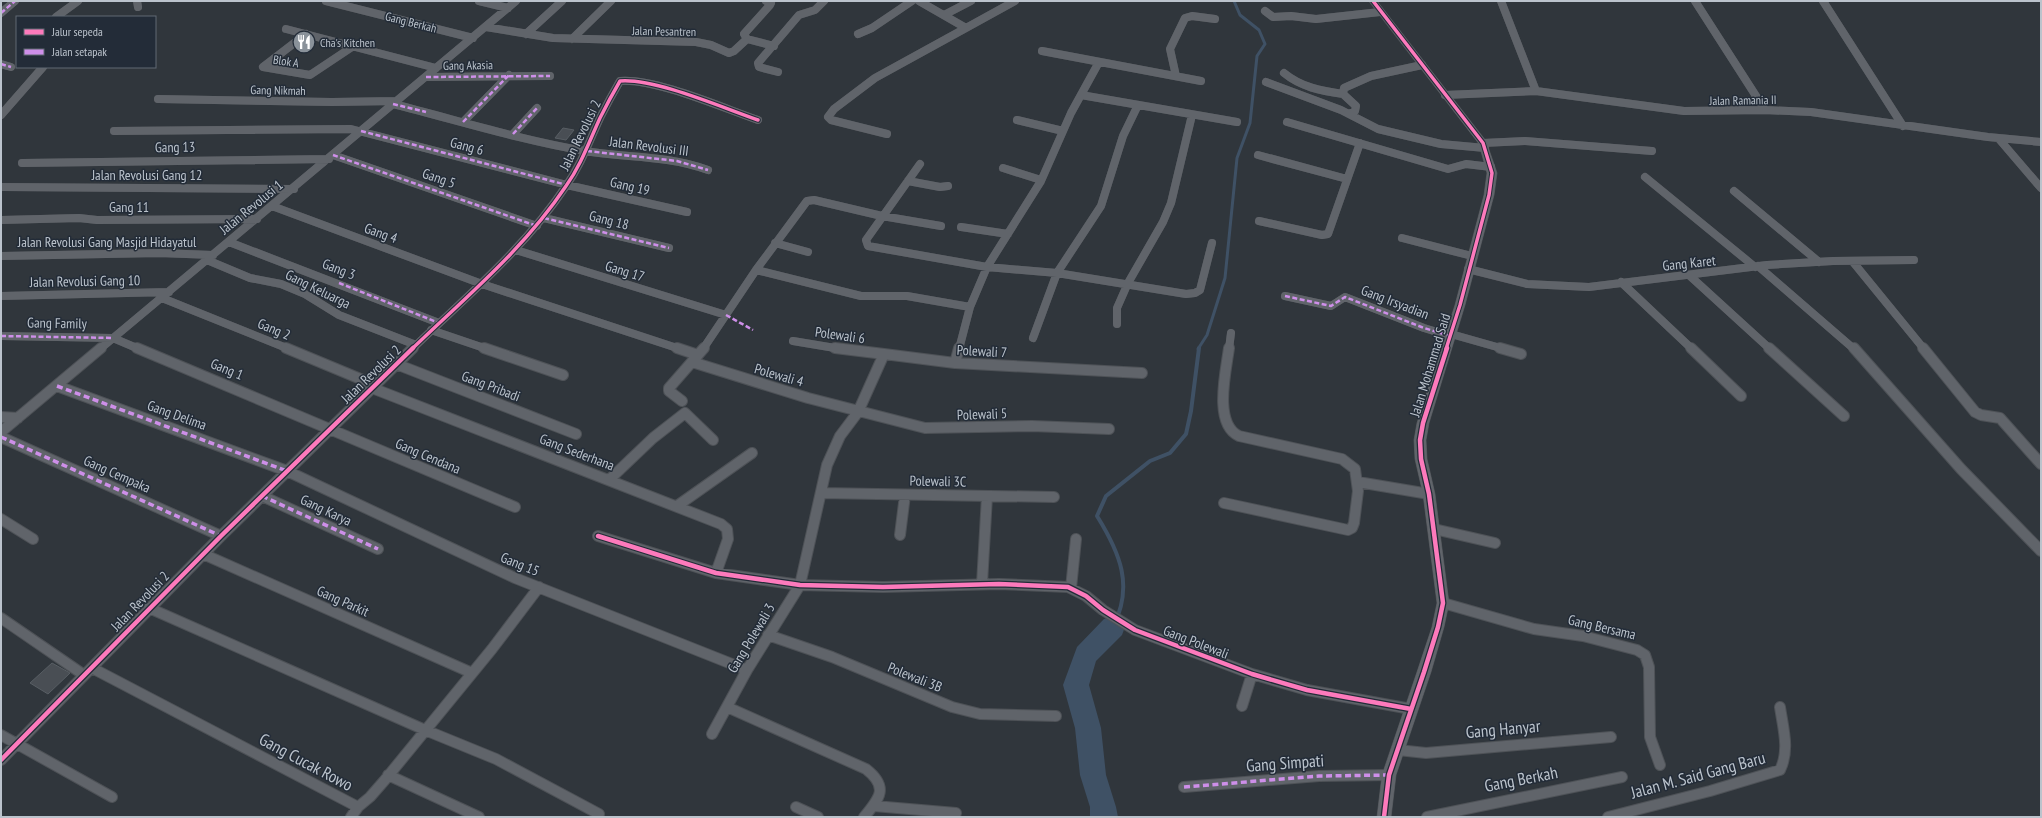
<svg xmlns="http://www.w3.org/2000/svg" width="2042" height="818" font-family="'PT Sans Narrow',sans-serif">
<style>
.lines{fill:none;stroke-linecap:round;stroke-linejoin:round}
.stream-far1{stroke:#3f5165;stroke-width:3}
.stream{stroke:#3f5165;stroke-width:4}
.river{fill:#3f5165;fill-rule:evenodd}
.building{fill:#494e54;stroke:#585e64}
.minor-far1-casing{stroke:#4e5257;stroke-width:8}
.minor-casing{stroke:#4e5257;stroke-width:12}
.tertiary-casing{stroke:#4e5257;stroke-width:1}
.minor-far1{stroke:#60646a;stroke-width:8}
.minor{stroke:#60646a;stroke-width:10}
.tertiary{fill:#60646a;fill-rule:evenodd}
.quiet-far1{stroke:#ce8fe9;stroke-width:2.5;stroke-dasharray:5 2.5;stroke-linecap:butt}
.quiet{stroke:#ce8fe9;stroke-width:3.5;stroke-dasharray:6 3.5;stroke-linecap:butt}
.cycleway-far1-casing{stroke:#232c38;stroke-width:5.5}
.cycleway-casing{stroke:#232c38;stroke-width:7}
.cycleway-far1{stroke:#fd7abc;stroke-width:3.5}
.cycleway{stroke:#fd7abc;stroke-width:4.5}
.labels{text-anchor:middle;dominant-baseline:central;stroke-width:3;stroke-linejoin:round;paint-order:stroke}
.far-street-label{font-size:12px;fill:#bbc3cc;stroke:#232c38}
.far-poi-label{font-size:12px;fill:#bbc3cc;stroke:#232c38;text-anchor:start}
.street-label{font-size:14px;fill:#bbc3cc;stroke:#232c38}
.near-street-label{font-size:17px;fill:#bbc3cc;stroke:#232c38}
</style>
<rect width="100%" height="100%" fill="#30363c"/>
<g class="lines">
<path class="stream-far1" d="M 1198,349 L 1207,335 L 1225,278 L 1237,158 L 1250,123 L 1257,56 L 1265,44 L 1259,30 L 1240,15 L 1234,1"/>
<path class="stream" d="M 1113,627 C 1134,586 1120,553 1097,516 L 1106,496 L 1150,461 L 1170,453 L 1186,434 L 1191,411 L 1199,348"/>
<path class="river" d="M 1113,616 L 1122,619 L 1125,627 L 1122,635 L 1096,661 L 1089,685 L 1101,728 L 1106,775 L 1116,807 L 1118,817 L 1090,817 L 1090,807 L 1080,775 L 1075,728 L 1063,685 L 1077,647 L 1104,619 Z"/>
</g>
<path class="building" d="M 563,128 L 574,130 L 566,140 L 555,138 Z
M 52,663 L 70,673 L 48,694 L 30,683 Z"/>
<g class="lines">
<g class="minor-far1-casing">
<path id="minor-far1" d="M 137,1 L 138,7
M 326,1 L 473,38
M 479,1 L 508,8
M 766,1 L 771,3 L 770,5 L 744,34 L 747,39 L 774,46
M 919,1 L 966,28 L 1015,1
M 1501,1 L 1536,91
M 1695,1 L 1765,110
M 1823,1 L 1903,126
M 1265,11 L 1273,17 L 1291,16 L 1316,19 L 1380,12
M 1,13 L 15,1
M 944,15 L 971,1
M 56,17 L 78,1
M 486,27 L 553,38 L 696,42 L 711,45 L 729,53 L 734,51 L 747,39
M 286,29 L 436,68
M 306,34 L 263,67 L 310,75 L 352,47
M 526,34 L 562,1
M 858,34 L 872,28 L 912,1
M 572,39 L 611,1
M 1042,51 L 1201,81
M 1,64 L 11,67
M 778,72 L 759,67 L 758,63 L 799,15 L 815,10 L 824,1
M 1284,73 C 1301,87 1321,91 1343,94
M 1176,76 L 1170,49 L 1185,18 L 1192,16 L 1215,19
M 426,77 L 550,76
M 1266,82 L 1341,110 L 1378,129 L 1441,144 L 1485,148
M 1081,95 L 1237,122
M 1445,95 L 1536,91 L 1684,111 L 1765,110 L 1811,112 L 1988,137 L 2041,142
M 158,99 L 332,102 L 397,101
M 393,104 C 457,120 520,140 585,151 C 626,158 668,155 708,170
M 1349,114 L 1355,111 L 1356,106 L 1343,94 L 1344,88 L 1371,76 L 1422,65
M 1,115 L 43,67
M 1017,120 L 1063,131
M 463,122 L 509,75
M 1287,122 L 1448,169 L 1466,164 L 1491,167
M 114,131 L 351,129 L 567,185 L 687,212
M 513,134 L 537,108
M 887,134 L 831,120 L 828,117 L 834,109 L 875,78 L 966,28
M 1999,139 L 2041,188
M 1483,143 L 1525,141 L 1652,151
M 333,155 L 537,226
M 1258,155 L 1347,179
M 22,163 L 329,159
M 920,164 L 866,240 L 868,246 L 987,267 L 1057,273 L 1186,294 L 1195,293 L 1200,290 L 1212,243
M 1003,168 L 1041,180
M 1645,177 L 1755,267
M 908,181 L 940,187 L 948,186
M 1,187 L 294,189
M 1734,191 L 1819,262
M 272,206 L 482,284 L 680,349
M 544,218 L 669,248
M 1,220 L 79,218 L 97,220 L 257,219
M 1259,221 L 1322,235 L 1328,234 L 1360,143
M 961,227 L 1008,234
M 1402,238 L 1472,256
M 229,242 L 439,323
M 775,243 L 808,252
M 516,250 L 726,315
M 1,256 L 159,253 L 213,255
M 207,260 L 250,278 L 281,284 L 305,294 L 339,315 L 416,345
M 1853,262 L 1924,349
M 1758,266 L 1854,349
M 1468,269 L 1527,284 L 1589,287 L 1767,265 L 1833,261 L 1914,260
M 756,270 L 861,296 L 907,296 L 970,307
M 1690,276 L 1770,349
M 1621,282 L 1692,349
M 1,296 L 169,292
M 1285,296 L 1331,306 L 1345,297 L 1424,328 L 1450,336
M 162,298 L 289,349
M 1117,324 L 1117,308 L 1128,283 L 1163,222 L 1171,203 L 1192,115
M 431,330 L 487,349
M 1451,334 L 1504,349
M 1,336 L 113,338 L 139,349
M 1033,338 L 1057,273 L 1101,206 L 1123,136 L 1138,105
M 793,341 L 841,349
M 100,349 L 516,1
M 412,349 C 466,297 524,249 566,186 C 581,165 589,142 600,118 C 606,106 613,93 620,81 C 655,78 723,108 758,120
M 703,349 L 756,270 L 807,201 L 814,200 L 882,216 L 941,226
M 959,349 L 970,307 L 987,267 L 1041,181 L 1071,113 L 1099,62
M 1229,349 L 1231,333"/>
</g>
<g class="minor-casing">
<path id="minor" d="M 137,348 L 515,507
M 286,348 L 375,385
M 484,348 L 563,375
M 677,348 L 698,355
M 835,348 L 884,354
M 1500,348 L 1521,354
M 1691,348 L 1741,396
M 1769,348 L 1844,416
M 1854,348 L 1961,469 L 2041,551
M 1923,348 L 1975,412 L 1981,415 L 2000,418 L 2041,464
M 692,362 L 808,398 L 925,428 L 1032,426 L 1109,429
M 955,363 L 959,348
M 396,364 L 576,434
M 57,386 L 287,471 L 515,578 L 747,670
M 372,388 L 721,524 L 727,529 L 728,539 L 716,573
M 682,401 L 669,391 L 669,388 L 704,348
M 1,417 L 18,418
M 1,432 L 101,348
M 1,437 L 221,536
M 610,479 L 653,438 L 685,413 L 713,440
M 1358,482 L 1429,494
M 821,493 L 1054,497
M 262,496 L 378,549
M 1224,503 L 1348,530 L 1352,528 L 1354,523 L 1358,491 L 1355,469 L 1342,459 L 1239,436 C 1213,424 1226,371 1229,348
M 677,506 L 752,453
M 1,519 L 33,539
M 1434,529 L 1495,543
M 900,535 L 905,495
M 598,536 L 716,573 L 800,585 L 883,587 L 999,584 L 1068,587 L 1086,596 L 1103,610 L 1135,630 L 1252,674 L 1307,690 L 1411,709
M 203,554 L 472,673
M 982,584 L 987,496
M 1071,588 L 1076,539
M 1443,603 L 1534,629 L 1583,636 L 1637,650 L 1645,655 L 1649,667 L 1650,737 L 1660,765
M 149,608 L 425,730 L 496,759 L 599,814 L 597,817
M 1,618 L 84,675
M 768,635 L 832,657 L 952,707 L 980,714 L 1056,716
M 92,668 L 358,807 L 370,797 L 384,781 L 492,649 L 539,587
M 1242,706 L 1252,674
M 727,707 L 866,769 C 889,787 880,798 864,817
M 712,734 L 747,670 L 800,585 L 827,465 L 840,436 L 858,412 L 884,354 L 955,363 L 1142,373
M 1,735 L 112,797
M 1398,750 L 1426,753 L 1611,737
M 1,760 L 221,536 L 413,348
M 388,775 L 479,817
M 1184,787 L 1319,776 L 1389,775
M 874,806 L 956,813
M 796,807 L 818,817
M 351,817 L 358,807
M 1427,817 L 1622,777
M 1608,817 L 1710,791 L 1780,770 C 1790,750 1783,728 1780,707"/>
</g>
<g class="tertiary-casing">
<path id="tertiary" d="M 1369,1 L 1377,1 L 1486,141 L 1497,173 L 1494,195 L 1465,305 L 1429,423 L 1426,440 L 1427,459 L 1435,494 L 1449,603 L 1444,627 L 1431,672 L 1396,775 L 1391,817 L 1377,817 L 1382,775 L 1417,672 L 1432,627 L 1437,603 L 1423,494 L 1415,459 L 1414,440 L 1417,423 L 1455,305 L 1484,195 L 1487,173 L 1479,144 Z"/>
</g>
<use href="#minor-far1" class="minor-far1"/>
<use href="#minor" class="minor"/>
<use href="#tertiary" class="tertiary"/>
<path class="quiet-far1" d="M 1,13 L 15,1
M 1,64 L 11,67
M 426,77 L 550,76
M 393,104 L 426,112
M 463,122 L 509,75
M 361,131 L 567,185
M 513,134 L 537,108
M 587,151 L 677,161 L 708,170
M 333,155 L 537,226
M 544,218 L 669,248
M 339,283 L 439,323
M 1285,296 L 1331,306 L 1345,297 L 1424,328 L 1450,336
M 726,315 L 753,330
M 1,336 L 113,338"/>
<path class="quiet" d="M 57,386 L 287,471
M 1,437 L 221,536
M 262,496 L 378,549
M 1184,787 L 1319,776 L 1389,775"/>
<g class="cycleway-far1-casing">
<path id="cycleway-far1" d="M 1373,1 L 1483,143 L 1492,173 L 1489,195 L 1460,305 L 1446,349
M 412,349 C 466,297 524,249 566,186 C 581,165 589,142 600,118 C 606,106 613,93 620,81 C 655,78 723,108 758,120"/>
</g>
<g class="cycleway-casing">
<path id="cycleway" d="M 598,536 L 716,573 L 800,585 L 883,587 L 999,584 L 1068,587 L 1086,596 L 1103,610 L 1135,630 L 1252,674 L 1307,690 L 1411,709
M 1,760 L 221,536 L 413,348
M 1384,817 L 1389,775 L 1424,672 L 1438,627 L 1443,603 L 1429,494 L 1421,459 L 1420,440 L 1423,423 L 1447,348"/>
</g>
<use href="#cycleway-far1" class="cycleway-far1"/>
<use href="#cycleway" class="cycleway"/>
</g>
<defs>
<g id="restaurant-disc" transform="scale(1.15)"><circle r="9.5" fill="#8a929a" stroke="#232c38"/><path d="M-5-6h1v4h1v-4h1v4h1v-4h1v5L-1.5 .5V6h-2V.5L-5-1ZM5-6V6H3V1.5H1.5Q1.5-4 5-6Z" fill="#fff"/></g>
</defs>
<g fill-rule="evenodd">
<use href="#restaurant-disc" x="304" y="42"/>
</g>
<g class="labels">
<g class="far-street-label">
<text transform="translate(411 22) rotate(14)">Gang Berkah</text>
<text transform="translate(664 31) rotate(1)">Jalan Pesantren</text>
<text transform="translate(286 61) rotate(9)">Blok A</text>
<text transform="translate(468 65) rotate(-1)">Gang Akasia</text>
<text transform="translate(278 90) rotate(1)">Gang Nikmah</text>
<text transform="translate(1743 100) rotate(-1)">Jalan Ramania II</text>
</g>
<g class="far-poi-label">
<text x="320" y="42">Cha's Kitchen</text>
</g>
<g class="street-label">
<text transform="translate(580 135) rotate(-64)">Jalan Revolusi 2</text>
<text transform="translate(467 146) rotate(15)">Gang 6</text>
<text transform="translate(649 146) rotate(7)">Jalan Revolusi III</text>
<text transform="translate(175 147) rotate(-1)">Gang 13</text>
<text x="147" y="175">Jalan Revolusi Gang 12</text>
<text transform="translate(439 178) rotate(19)">Gang 5</text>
<text transform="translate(630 186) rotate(13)">Gang 19</text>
<text x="129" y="207">Gang 11</text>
<text transform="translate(251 207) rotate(-39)">Jalan Revolusi 1</text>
<text transform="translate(609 220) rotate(14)">Gang 18</text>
<text transform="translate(381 233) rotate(20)">Gang 4</text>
<text x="107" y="242">Jalan Revolusi Gang Masjid Hidayatul</text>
<text transform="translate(1689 263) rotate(-6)">Gang Karet</text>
<text transform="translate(339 269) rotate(21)">Gang 3</text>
<text transform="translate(625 271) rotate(17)">Gang 17</text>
<text transform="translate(85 281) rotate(-1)">Jalan Revolusi Gang 10</text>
<text transform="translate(318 289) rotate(26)">Gang Keluarga</text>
<text transform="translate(1395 302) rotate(21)">Gang Irsyadian</text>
<text transform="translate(57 323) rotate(1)">Gang Family</text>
<text transform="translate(274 329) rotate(23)">Gang 2</text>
<text transform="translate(840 335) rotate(8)">Polewali 6</text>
<text transform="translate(982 351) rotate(3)">Polewali 7</text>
<text transform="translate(1430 365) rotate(-73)">Jalan Mohammad Said</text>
<text transform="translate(227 369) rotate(22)">Gang 1</text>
<text transform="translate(371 374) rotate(-44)">Jalan Revolusi 2</text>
<text transform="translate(779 375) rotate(16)">Polewali 4</text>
<text transform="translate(491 386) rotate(21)">Gang Pribadi</text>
<text transform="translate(982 414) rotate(-2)">Polewali 5</text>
<text transform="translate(177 415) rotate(20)">Gang Delima</text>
<text transform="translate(577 452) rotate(21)">Gang Sederhana</text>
<text transform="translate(428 456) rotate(23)">Gang Cendana</text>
<text transform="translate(117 474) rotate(24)">Gang Cempaka</text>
<text transform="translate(938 481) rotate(1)">Polewali 3C</text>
<text transform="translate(326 510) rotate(25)">Gang Karya</text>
<text transform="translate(520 564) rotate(22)">Gang 15</text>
<text transform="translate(140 601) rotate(-46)">Jalan Revolusi 2</text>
<text transform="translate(343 601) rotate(24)">Gang Parkit</text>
<text transform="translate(1602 627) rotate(13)">Gang Bersama</text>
<text transform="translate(751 638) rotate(-59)">Gang Polewali 3</text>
<text transform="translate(1196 642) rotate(21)">Gang Polewali</text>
<text transform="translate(915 677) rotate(22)">Polewali 3B</text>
</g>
<g class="near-street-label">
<text transform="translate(1503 729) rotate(-5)">Gang Hanyar</text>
<text transform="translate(306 762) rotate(28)">Gang Cucak Rowo</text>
<text transform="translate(1285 763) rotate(-4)">Gang Simpati</text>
<text transform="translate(1698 775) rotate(-15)">Jalan M. Said Gang Baru</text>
<text transform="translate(1521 779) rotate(-11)">Gang Berkah</text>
</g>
</g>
<rect width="2042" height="818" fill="none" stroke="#bbc3cc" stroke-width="4"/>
<rect x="16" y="16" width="140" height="52" fill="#232c38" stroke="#606873"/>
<rect x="24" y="29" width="20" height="6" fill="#fd7abc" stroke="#606873"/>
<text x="52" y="36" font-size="12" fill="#bbc3cc">Jalur sepeda</text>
<rect x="24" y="49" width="20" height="6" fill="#ce8fe9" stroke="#606873"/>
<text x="52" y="56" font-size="12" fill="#bbc3cc">Jalan setapak</text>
</svg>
